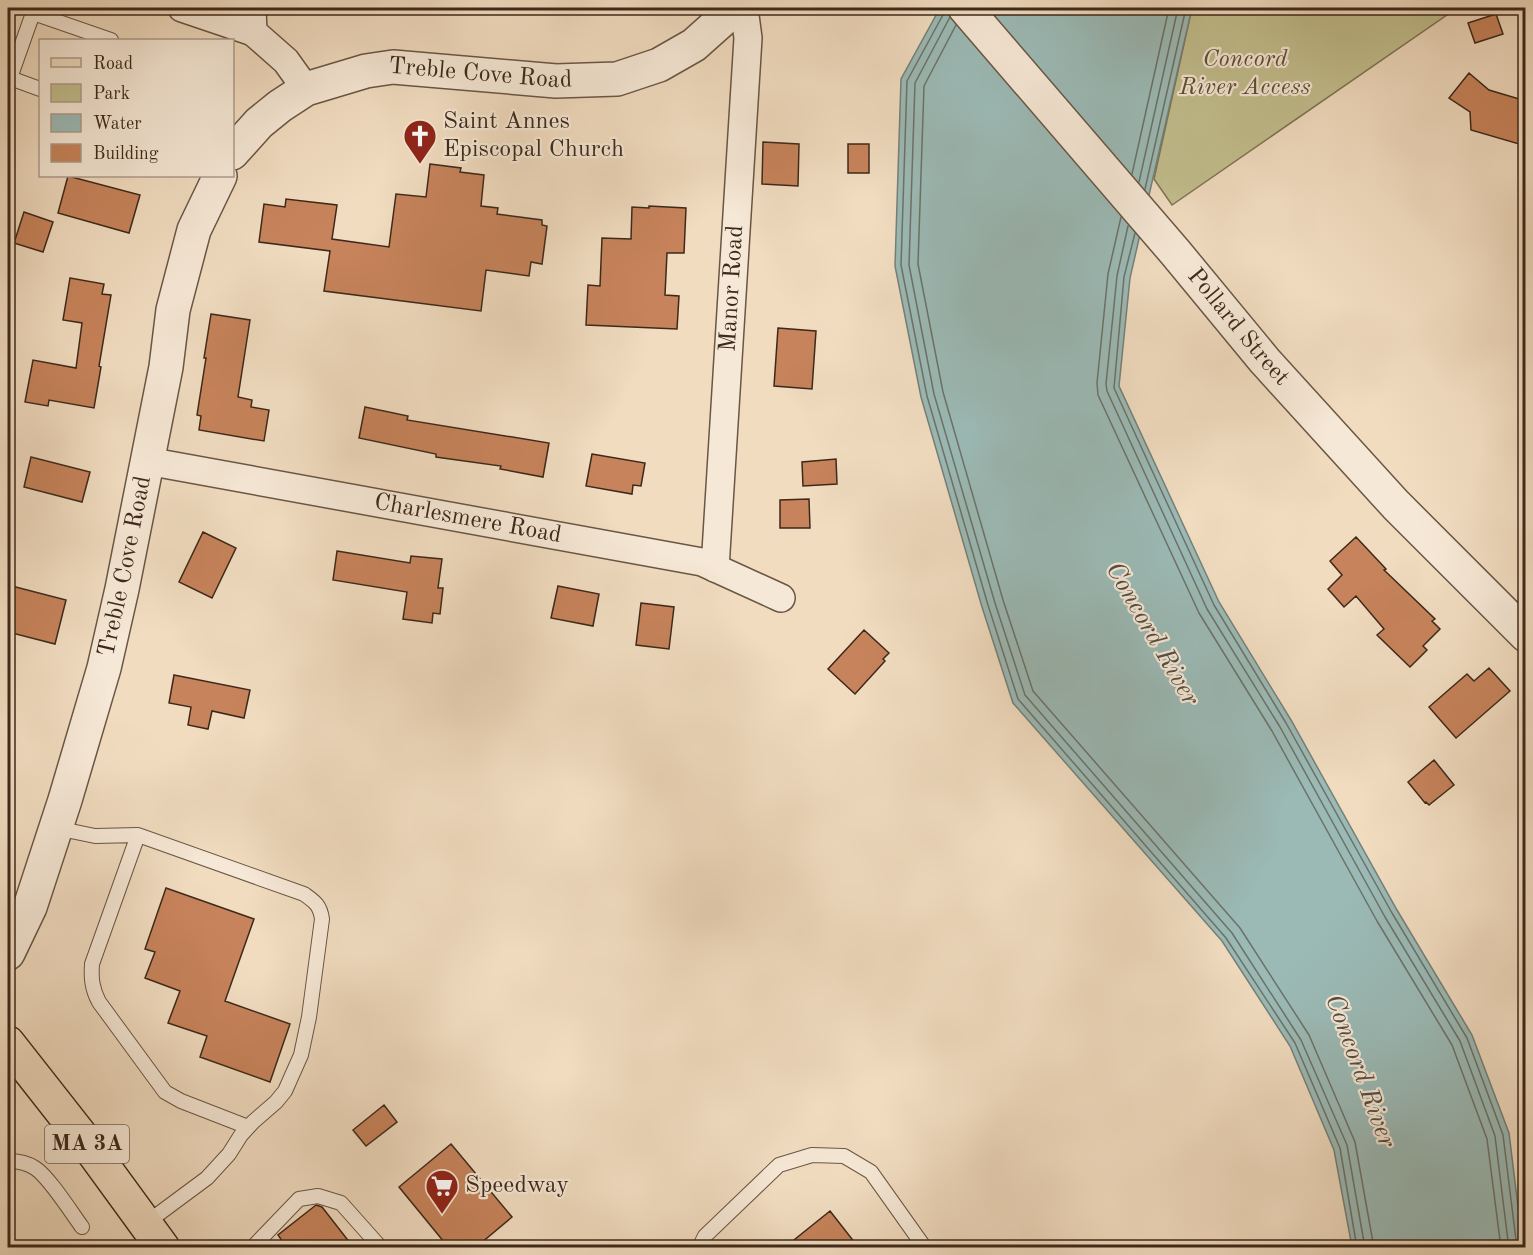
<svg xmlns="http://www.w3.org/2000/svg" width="1533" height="1255" font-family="'Old Standard TT',serif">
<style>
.green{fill:#c2be8d;stroke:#7f7454;stroke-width:1.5}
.water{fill:#9bbab6;stroke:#758078;stroke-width:1.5}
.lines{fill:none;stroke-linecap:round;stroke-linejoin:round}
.shore{stroke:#6c7268;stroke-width:1.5}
.building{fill:#c7835b;stroke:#3c291b;stroke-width:1.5}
.service-casing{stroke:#695644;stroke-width:16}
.minor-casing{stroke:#695644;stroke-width:30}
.tertiary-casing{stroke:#695644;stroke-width:36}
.primary-casing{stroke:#3c291b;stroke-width:36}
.service{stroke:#f6e8d6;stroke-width:14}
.minor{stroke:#f6e8d6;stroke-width:27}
.tertiary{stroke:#f6e8d6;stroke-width:33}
.primary{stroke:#f1dcc0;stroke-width:33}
.labels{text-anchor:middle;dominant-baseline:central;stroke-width:4.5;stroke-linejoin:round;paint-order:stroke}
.shield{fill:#f6e8d6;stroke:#746253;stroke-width:1.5}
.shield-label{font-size:22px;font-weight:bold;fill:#3c291b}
.park-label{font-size:24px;font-style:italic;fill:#5e4e38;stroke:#f6e8d6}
.street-label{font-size:24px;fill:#3c291b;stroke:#f6e8d6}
.poi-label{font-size:24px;fill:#3c291b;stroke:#f6e8d6;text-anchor:start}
.water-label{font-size:26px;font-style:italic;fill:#544d42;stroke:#f6e8d6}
</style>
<rect width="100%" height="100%" fill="#f1dcc0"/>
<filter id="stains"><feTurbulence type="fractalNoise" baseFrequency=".00333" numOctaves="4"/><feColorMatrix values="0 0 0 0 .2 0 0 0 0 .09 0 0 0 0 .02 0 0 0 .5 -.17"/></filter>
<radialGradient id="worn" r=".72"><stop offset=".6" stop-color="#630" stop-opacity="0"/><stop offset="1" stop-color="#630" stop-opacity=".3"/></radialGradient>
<path class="green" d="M 1192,8 L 1457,8 L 1172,205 L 1154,179 Z"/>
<path class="water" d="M 940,8 L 1192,8 L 1130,278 L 1119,386 L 1219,602 L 1291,720 L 1397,910 L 1472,1035 L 1509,1133 L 1522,1239 L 1525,1247 L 1352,1247 L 1334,1150 L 1290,1046 L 1222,941 L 1013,703 L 982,607 L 921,397 L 895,266 L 901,79 Z"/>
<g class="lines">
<path class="shore" d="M 944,8 L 944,13 L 907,81 L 901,265 L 927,396 L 988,605 L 1018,699 L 1226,938 L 1295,1043 L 1340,1148 L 1357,1248
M 950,17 L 915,83 L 909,265 L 934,394 L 995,603 L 1025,695 L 1232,933 L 1301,1040 L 1347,1145 L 1365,1248
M 956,25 L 924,86 L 918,264 L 943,392 L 1003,600 L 1033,691 L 1240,928 L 1309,1035 L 1355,1142 L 1374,1248
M 1132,174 L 1169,8
M 1139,182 L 1178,8
M 1145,189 L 1186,8
M 1121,217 L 1108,274 L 1097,383 L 1098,395 L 1199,613 L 1272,731 L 1377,921 L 1452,1045 L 1487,1139 L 1501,1248
M 1128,226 L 1117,276 L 1106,384 L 1107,391 L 1207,609 L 1280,727 L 1385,917 L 1460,1041 L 1495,1136 L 1508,1241 L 1511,1248
M 1135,233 L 1124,277 L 1114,388 L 1214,605 L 1286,723 L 1392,913 L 1467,1038 L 1503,1135 L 1516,1240 L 1521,1248"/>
</g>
<path class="building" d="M 1496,14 L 1503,34 L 1475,43 L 1468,23 Z
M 1469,73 L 1489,90 L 1526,101 L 1526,146 L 1471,130 L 1470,112 L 1449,98 Z
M 763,142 L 799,144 L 798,186 L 762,184 Z
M 848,144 L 869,144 L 869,173 L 848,173 Z
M 430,164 L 461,168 L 460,172 L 484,175 L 481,206 L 498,208 L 497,214 L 542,220 L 542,225 L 547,226 L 542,264 L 531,262 L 529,276 L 486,270 L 481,311 L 324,291 L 330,251 L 259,242 L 264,204 L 285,207 L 286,199 L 337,205 L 332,239 L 389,247 L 396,194 L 426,197 Z
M 68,176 L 140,195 L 129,233 L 58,213 Z
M 649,206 L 686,208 L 684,253 L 667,253 L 665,295 L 679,296 L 677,329 L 586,325 L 588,285 L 600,286 L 602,238 L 631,239 L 632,207 L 649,208 Z
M 24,212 L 53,222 L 43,252 L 14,243 Z
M 70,278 L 104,284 L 102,294 L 111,295 L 99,366 L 101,367 L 94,408 L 49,400 L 48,406 L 25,402 L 33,360 L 76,368 L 82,323 L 63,320 Z
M 211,314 L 250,320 L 238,397 L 252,400 L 251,407 L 269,410 L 264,441 L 199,430 L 201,416 L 197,415 L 206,358 L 204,358 Z
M 778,328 L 816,331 L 812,389 L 774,386 Z
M 365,407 L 408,416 L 407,420 L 549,443 L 543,477 L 500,469 L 501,466 L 436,457 L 436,454 L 359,438 Z
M 592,454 L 645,463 L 641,486 L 633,485 L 632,494 L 586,486 Z
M 31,457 L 90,472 L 82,502 L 24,487 Z
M 836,459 L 837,484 L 803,486 L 802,462 Z
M 809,499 L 810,528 L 780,528 L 780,500 Z
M 203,532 L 236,548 L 212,598 L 179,582 Z
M 1356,537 L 1386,569 L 1384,570 L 1435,619 L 1432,621 L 1440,629 L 1423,646 L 1427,650 L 1410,667 L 1377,635 L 1384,629 L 1356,596 L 1344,607 L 1328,589 L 1342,575 L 1330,561 Z
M 337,551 L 410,563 L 411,556 L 442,559 L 438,588 L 443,588 L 440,614 L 433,613 L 432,623 L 403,619 L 407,592 L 333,580 Z
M 8,585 L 66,600 L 55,644 L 8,632 Z
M 558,586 L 599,594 L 593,626 L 551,618 Z
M 641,603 L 674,607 L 669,649 L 636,645 Z
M 864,630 L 889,653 L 883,659 L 885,661 L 855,694 L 828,669 Z
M 1489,668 L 1510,691 L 1456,738 L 1429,707 L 1467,674 L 1474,681 Z
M 174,675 L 250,690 L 244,718 L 212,711 L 208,729 L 188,725 L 191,707 L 169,703 Z
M 1434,760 L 1454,785 L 1429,805 L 1426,802 L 1425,803 L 1408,782 Z
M 166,888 L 254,919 L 225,1001 L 290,1024 L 270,1082 L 200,1057 L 207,1036 L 168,1023 L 180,991 L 145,978 L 155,952 L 145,949 Z
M 384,1105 L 397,1122 L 366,1146 L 353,1130 Z
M 451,1144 L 512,1217 L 475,1248 L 449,1248 L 399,1187 Z
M 316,1205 L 322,1207 L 354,1248 L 287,1248 L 278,1235 Z
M 830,1211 L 859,1248 L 784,1248 Z"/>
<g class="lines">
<g class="service-casing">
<path id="service" d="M 40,89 L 10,78 L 33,13 L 111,40
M 56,828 L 95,836 L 138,835 L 304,894 C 315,902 320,905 322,919 L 309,1017 L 301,1055 L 285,1091 L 276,1102 L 253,1122 L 241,1135 L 229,1154 L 207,1178 L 145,1224
M 138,835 L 92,964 C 91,978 92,989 99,1002 L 165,1092 L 181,1101 L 248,1127
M 8,1161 C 17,1161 26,1162 35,1168 C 49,1177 71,1212 82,1227
M 252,1248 L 299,1199 L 318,1196 L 341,1203 L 381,1248
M 699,1248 L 705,1236 L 779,1165 L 812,1155 L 844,1156 L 871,1172 L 925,1248"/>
</g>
<g class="minor-casing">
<g id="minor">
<path d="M 182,8 L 253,32 L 286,61 L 306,89"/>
<path d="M 252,8 L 253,32"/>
<path id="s1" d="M 147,461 L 702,562 L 781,598"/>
<path id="s2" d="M 715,568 L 748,38 L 744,8"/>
</g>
</g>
<g class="tertiary-casing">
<g id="tertiary">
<path id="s3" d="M 965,8 L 1175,252 L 1265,361 L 1396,505 L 1526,635"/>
<path id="s4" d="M 232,153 L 259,123 L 280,106 L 306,89 L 366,71 L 393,67 L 556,81 L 617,79 L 659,65 L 694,45 L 722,20 L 732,8"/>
<path id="s5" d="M 8,953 L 30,907 L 65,800 L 104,668 L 122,589 L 166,367 L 173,310 L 194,230 L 220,176"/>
</g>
</g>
<g class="primary-casing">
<path id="primary" d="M 8,1043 L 85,1141 L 163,1248"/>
</g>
<use href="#service" class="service"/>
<use href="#minor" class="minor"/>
<use href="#tertiary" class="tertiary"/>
<use href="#primary" class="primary"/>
</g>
<defs>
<g id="church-pin" transform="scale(1.725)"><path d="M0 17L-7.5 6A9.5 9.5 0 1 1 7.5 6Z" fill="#8f2418" stroke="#f6e8d6"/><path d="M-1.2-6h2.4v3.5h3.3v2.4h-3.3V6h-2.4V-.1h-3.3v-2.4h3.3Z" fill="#fff"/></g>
<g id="supermarket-pin" transform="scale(1.725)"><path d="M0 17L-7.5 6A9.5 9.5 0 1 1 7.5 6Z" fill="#8f2418" stroke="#f6e8d6"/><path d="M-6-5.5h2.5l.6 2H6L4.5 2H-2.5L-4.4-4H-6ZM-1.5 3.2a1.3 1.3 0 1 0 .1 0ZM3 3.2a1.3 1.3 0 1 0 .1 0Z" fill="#fff"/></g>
</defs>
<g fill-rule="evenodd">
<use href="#church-pin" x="420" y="136"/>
<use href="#supermarket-pin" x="442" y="1186"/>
</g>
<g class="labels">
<rect class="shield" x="45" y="1125" width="84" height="38" rx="4.5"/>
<g class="shield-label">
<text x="87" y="1144">MA 3A</text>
</g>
<g class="park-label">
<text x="1245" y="60">Concord<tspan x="1245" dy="28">River Access</tspan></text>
</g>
<g class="street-label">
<text stroke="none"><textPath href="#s4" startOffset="276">Treble Cove Road</textPath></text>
<text stroke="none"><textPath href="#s2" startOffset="280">Manor Road</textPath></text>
<text stroke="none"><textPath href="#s3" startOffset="420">Pollard Street</textPath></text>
<text stroke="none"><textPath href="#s1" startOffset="326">Charlesmere Road</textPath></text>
<text stroke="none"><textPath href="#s5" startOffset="405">Treble Cove Road</textPath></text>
</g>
<g class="poi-label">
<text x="443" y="122">Saint Annes<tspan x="443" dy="28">Episcopal Church</tspan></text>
<text x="465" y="1186">Speedway</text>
</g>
<g class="water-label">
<text transform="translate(1152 634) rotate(60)">Concord River</text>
<text transform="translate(1360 1071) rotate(70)">Concord River</text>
</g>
</g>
<rect width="1533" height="1255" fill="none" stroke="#f1dcc0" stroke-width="30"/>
<rect x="9" y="9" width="1515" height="1237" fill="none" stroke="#3c291b" stroke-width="3"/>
<rect x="15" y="15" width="1503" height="1225" fill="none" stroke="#3c291b" stroke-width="1.5"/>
<rect x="39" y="39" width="195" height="138" fill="#f6e8d6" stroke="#ac9c8b" stroke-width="1.5"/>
<rect x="51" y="58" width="30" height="9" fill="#f1dcc0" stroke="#ac9c8b" stroke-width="1.5"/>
<text x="93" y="69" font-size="18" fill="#3c291b">Road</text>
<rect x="51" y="84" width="30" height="18" fill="#c2be8d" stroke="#ac9c8b" stroke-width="1.5"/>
<text x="93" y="99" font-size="18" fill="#3c291b">Park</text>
<rect x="51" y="114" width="30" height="18" fill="#9bbab6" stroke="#ac9c8b" stroke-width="1.5"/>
<text x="93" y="129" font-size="18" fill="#3c291b">Water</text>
<rect x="51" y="144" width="30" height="18" fill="#c7835b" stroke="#ac9c8b" stroke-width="1.5"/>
<text x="93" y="159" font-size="18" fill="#3c291b">Building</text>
<rect width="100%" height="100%" filter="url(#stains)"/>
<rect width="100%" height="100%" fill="url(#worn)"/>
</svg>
